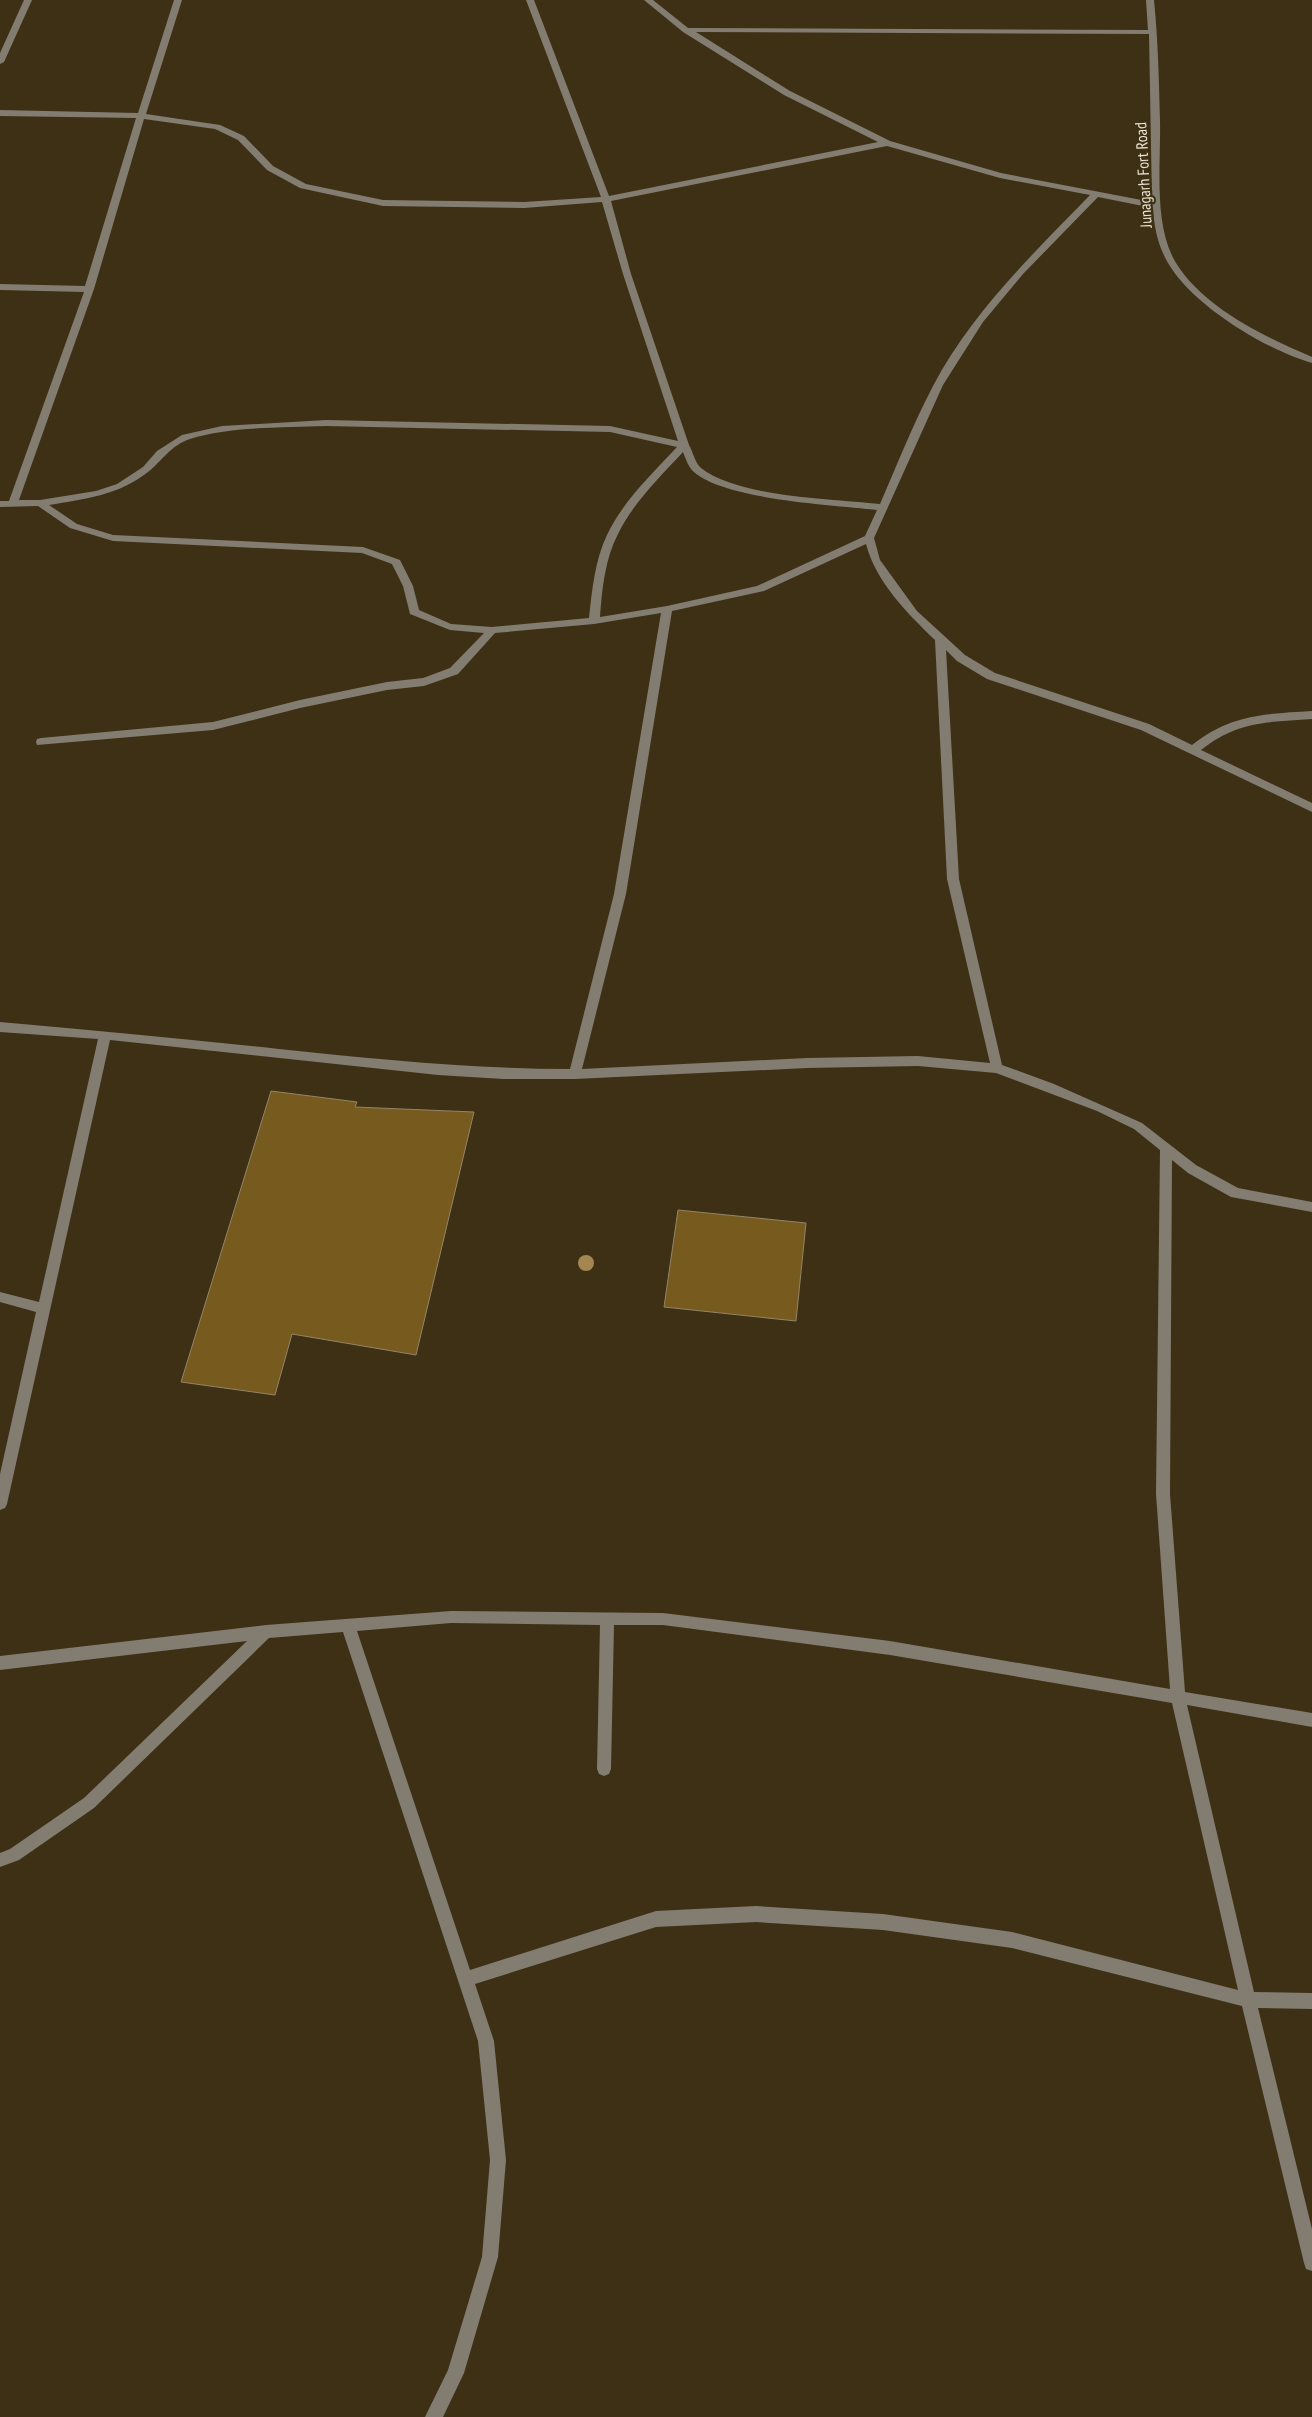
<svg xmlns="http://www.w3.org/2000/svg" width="1312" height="2417" font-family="'PT Sans Narrow',sans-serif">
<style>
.building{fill:#765a1e;stroke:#958568}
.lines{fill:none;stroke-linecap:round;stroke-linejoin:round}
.minor{fill:#837c70;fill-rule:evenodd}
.tree{fill:#a48750}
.labels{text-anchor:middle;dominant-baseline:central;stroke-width:4.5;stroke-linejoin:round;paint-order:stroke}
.far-street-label{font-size:16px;fill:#ebe2d2;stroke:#3d3015}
</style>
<rect width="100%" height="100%" fill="#3d3015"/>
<path class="building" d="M 271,1091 L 357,1102 L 355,1107 L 474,1112 L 416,1355 L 292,1334 L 275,1395 L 181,1382 Z
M 678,1210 L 806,1223 L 796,1321 L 664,1307 Z"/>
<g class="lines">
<path class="minor" d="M 24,0 L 32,0 L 4,62 L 0,64 L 0,53 Z
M 174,0 L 182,0 L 146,114 L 220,125 L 244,136 L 273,166 L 306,184 L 383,200 L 524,202 L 601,197 L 526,0 L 534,0 L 609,196 L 878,142 L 784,95 L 683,32 L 644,0 L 653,0 L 688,28 L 1148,30 L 1146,0 L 1154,0 C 1158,40 1159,80 1160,121 C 1161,164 1153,225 1176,263 C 1204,308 1265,337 1312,357 L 1312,363 C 1266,350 1192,305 1168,263 C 1158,246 1154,227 1153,208 L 1098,197 L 1023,274 L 983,322 L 943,385 L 874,538 L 880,560 L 917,611 L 965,655 L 995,673 L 1149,724 L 1192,745 C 1231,714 1265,714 1312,711 L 1312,719 C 1268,722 1237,721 1201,750 L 1312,803 L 1312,812 L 1141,730 L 987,679 L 957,661 L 946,650 L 959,879 L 1002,1065 L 1054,1084 L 1142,1123 L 1196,1165 L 1238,1188 L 1312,1202 L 1312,1212 L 1231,1197 L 1188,1173 L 1172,1160 L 1170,1494 L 1185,1692 L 1312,1713 L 1312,1727 L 1187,1705 L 1254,1992 L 1312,1993 L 1312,2009 L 1258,2008 L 1312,2229 L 1312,2271 L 1306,2269 L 1304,2263 L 1242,2006 L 1012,1948 L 883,1930 L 756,1922 L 656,1927 L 475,1984 L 494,2041 L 506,2160 L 498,2257 L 464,2373 L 443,2417 L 425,2417 L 448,2370 L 482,2257 L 490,2160 L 478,2041 L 343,1632 L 269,1638 L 94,1808 L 19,1860 L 0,1867 L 0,1853 L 10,1849 L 84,1798 L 247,1641 L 0,1670 L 0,1656 L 266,1625 L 451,1611 L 663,1613 L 890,1641 L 1170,1689 L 1156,1494 L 1160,1150 L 1134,1129 L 1097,1111 L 996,1073 L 918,1066 L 807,1068 L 575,1079 L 503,1079 L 438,1075 L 110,1040 L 7,1504 L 5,1508 L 0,1510 L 0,1474 L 36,1312 L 0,1302 L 0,1292 L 39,1302 L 98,1039 L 0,1032 L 0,1022 C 93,1030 186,1039 279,1049 C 376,1059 472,1069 570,1069 L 614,894 L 661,613 L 594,624 L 495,633 L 458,674 L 424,686 L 387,690 L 300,708 L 213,730 L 37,745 L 36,742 L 37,739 L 41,738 L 213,722 L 300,700 L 387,682 L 423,678 L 450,668 L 484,633 L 450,630 L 410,614 L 403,586 L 392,564 L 362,553 L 113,541 L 70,528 L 38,506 L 0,507 L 0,501 L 9,501 L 84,292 L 0,290 L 0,284 L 85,286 L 136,118 L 0,116 L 0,110 L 138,113 ZM 696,32 L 1149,34 L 1152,202 L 1001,173 L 890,141 L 790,91 ZM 144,119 L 215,129 L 238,140 L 267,170 L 300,188 L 383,206 L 524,208 L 602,202 L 623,274 L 678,441 L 610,426 L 326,420 L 222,426 L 182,435 L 157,451 L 143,467 L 117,484 L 96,491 L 40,500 L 19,500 L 94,289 ZM 887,146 L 1000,178 L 1090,195 C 1033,254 972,312 933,386 C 913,424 897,465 880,504 C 833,499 737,497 701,468 C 695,463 693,452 689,445 L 631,274 L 611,201 ZM 326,426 L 610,432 L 677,447 C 652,474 623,501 607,535 C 595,560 592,590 589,618 L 492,627 L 451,624 L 419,610 L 413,586 L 400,560 L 363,547 L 113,535 L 77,524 L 49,505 C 85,499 119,495 148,472 C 162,461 171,445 190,439 C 230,426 283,428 326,426 ZM 683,452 C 686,459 688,467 694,472 C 726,500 833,505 877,510 L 865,536 L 757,586 L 667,606 L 600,617 C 602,589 605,559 618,534 C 633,503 660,477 683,452 ZM 866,544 C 876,582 907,613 935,640 L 947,879 L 990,1063 L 918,1056 L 807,1058 L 582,1069 L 626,894 L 672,611 L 764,591 ZM 451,1623 L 600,1625 L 597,1769 L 599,1774 L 604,1776 L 609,1774 L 611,1769 L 614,1625 L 663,1625 L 890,1655 L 1172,1703 L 1238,1990 L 1012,1932 L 883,1914 L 756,1906 L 656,1911 L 470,1970 L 357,1631 Z"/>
</g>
<circle class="tree" cx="586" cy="1263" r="8"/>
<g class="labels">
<g class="far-street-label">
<text transform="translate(1143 175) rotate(-93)">Junagarh Fort Road</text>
</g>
</g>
</svg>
